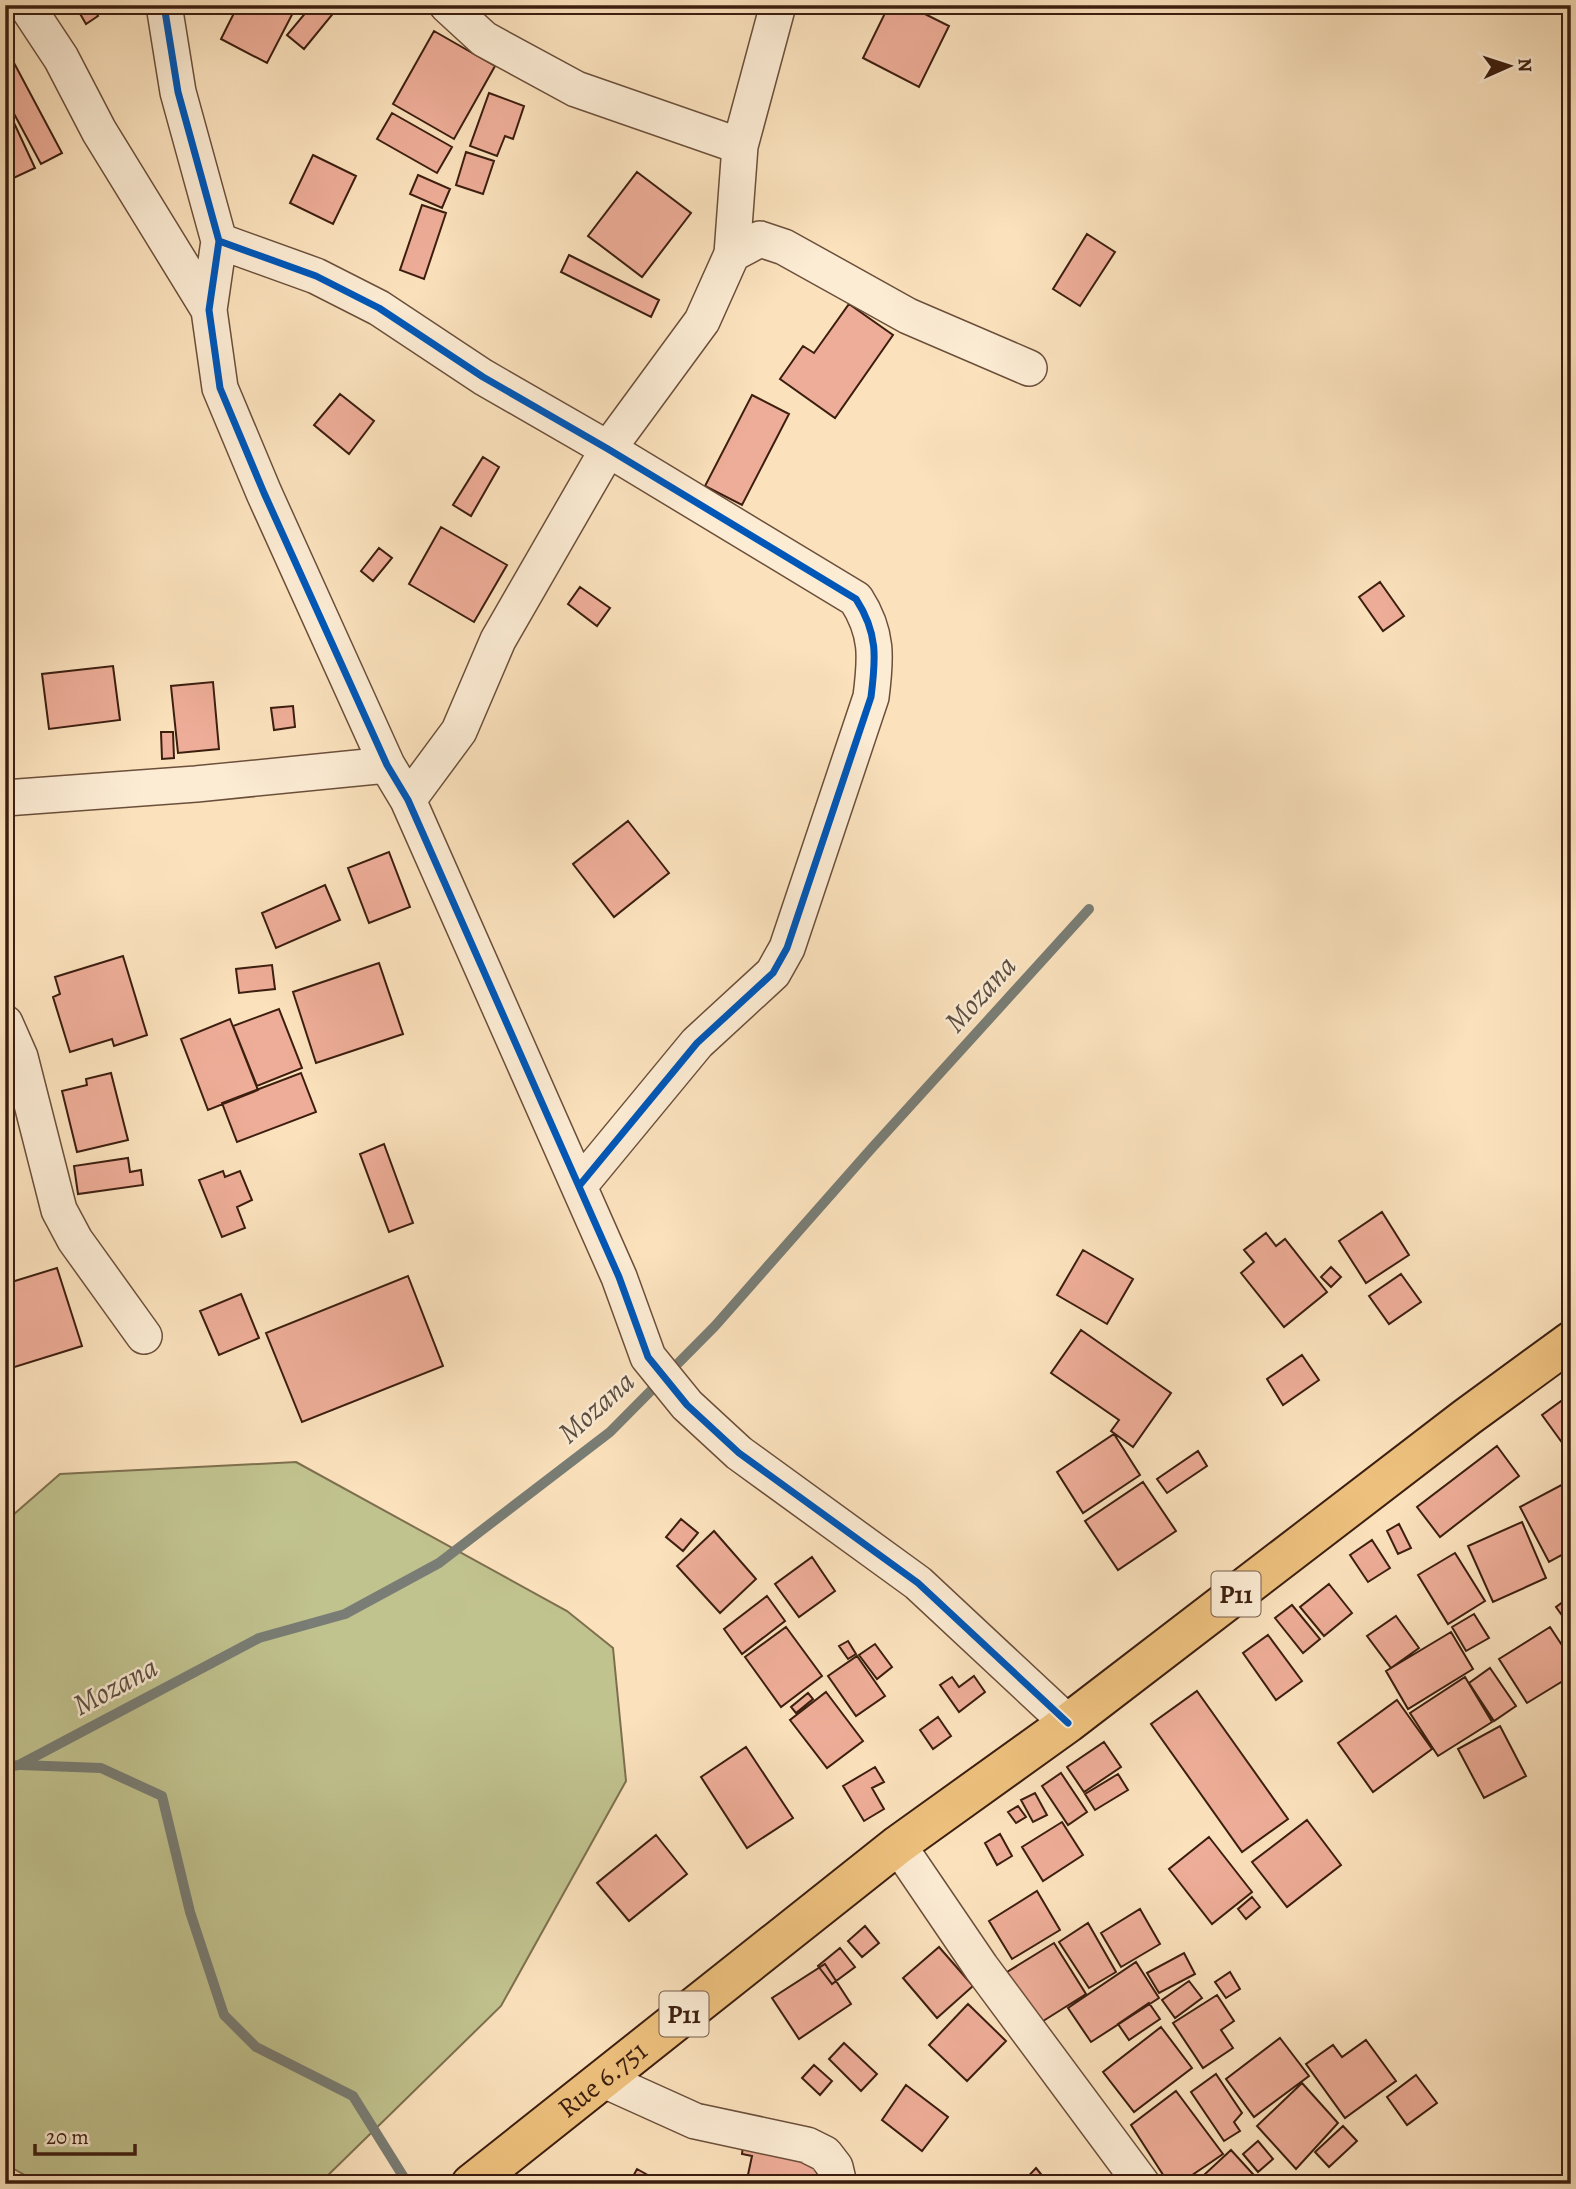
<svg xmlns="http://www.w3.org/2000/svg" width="1576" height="2189" font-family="Alegreya,serif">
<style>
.green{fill:#c1c38f;stroke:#7e704f;stroke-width:2}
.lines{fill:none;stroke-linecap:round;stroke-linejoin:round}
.stream{stroke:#797d75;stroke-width:10}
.building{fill:#eead98;stroke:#3c1e0f;stroke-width:2}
.minor-casing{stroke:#6c4f3a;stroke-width:38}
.major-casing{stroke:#3c1e0f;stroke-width:42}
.minor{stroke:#fcecd4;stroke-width:35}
.major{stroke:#eec17e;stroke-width:38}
.cycleway-casing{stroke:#fcecd4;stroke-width:11}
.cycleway{stroke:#0057b8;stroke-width:7}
.labels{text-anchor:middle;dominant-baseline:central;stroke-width:5;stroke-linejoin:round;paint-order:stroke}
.shield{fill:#fcecd4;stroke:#765c4a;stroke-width:2}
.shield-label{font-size:26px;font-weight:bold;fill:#3c1e0f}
.street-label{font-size:28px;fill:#3c1e0f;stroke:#fcecd4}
.water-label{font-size:30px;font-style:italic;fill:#5a4d42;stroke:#fcecd4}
</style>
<rect width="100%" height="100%" fill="#fbe2bd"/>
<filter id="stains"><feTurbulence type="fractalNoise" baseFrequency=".00286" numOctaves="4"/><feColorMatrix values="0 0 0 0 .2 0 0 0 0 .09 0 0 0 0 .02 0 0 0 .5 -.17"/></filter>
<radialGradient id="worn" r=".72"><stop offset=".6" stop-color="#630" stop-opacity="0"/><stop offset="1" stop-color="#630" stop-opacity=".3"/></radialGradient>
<path class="green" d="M 296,1462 L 567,1611 L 613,1648 L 626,1781 L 501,2006 L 319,2184 L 41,2184 L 5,2164 L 5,1522 L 60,1474 Z"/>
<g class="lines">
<path class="stream" d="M 20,1765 L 101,1768 L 162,1796 L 190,1912 L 224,2015 L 256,2047 L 353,2096 L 408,2184
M 5,1767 L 19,1765 L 259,1638 L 345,1614 L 439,1563 L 610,1432 L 715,1326 L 871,1149 L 1089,909"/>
</g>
<path class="building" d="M 75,5 L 92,5 L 98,16 L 86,24 Z
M 238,5 L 297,5 L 267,63 L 221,39 Z
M 312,5 L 330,5 L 336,10 L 304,49 L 287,35 Z
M 889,5 L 907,5 L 949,26 L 919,87 L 863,58 Z
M 434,31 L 495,66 L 454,139 L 393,104 Z
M 5,46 L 62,153 L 41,164 L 5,97 Z
M 489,93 L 524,106 L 513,139 L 505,136 L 497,156 L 470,146 Z
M 8,110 L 35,168 L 5,182 L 5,111 Z
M 392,113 L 452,147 L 437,173 L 377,139 Z
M 466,152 L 494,161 L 483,194 L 456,185 Z
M 313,155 L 356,176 L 333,224 L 290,203 Z
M 637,172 L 691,213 L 642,277 L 588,236 Z
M 418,175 L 450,189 L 442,208 L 410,194 Z
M 422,205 L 446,213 L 424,279 L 400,270 Z
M 1087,234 L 1115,252 L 1080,306 L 1053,289 Z
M 569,255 L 659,300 L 651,317 L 561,272 Z
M 849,304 L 893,335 L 835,418 L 780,379 L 803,346 L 814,353 Z
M 340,394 L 374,421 L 349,454 L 314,425 Z
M 752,395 L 789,414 L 742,505 L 705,486 Z
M 483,457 L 499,467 L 471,516 L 453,505 Z
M 441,527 L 507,565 L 474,622 L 409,584 Z
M 379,548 L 392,558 L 373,581 L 361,571 Z
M 1380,582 L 1404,616 L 1383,631 L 1359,597 Z
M 580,587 L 610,608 L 597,626 L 568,604 Z
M 113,666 L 120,720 L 49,729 L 42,674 Z
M 213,682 L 219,749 L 178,753 L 171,686 Z
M 293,706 L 295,727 L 274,730 L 271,708 Z
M 161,732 L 173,732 L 174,758 L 162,759 Z
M 628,821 L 669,873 L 614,917 L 573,864 Z
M 389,852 L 410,907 L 369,923 L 348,868 Z
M 325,885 L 340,920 L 276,948 L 262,913 Z
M 123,956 L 147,1035 L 114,1046 L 112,1039 L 70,1052 L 53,997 L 60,994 L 55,977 Z
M 379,963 L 403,1034 L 316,1063 L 293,992 Z
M 272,965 L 275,989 L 239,993 L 236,969 Z
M 279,1009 L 302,1068 L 257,1086 L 233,1026 Z
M 230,1019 L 258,1090 L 208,1110 L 181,1039 Z
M 111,1073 L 128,1140 L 77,1152 L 62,1091 L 87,1085 L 86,1079 Z
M 301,1073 L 316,1112 L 237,1142 L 222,1103 Z
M 384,1144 L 413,1223 L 389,1232 L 360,1154 Z
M 128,1158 L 130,1172 L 141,1170 L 143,1185 L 78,1194 L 74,1166 Z
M 223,1171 L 225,1177 L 240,1171 L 252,1200 L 237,1207 L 245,1228 L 222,1237 L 199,1180 Z
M 1382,1212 L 1409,1255 L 1366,1283 L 1339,1241 Z
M 1266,1233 L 1276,1246 L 1285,1239 L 1327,1292 L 1284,1327 L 1241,1273 L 1254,1262 L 1244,1250 Z
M 1083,1250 L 1133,1279 L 1107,1324 L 1057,1295 Z
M 1331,1267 L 1341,1277 L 1331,1287 L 1321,1277 Z
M 57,1268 L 82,1346 L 5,1370 L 5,1284 Z
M 1401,1274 L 1421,1302 L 1389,1324 L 1369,1296 Z
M 408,1276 L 443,1366 L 302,1422 L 266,1333 Z
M 241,1294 L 259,1338 L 219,1355 L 200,1311 Z
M 1081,1330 L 1171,1393 L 1133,1447 L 1111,1431 L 1119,1420 L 1051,1373 Z
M 1302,1355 L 1319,1380 L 1283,1405 L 1267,1379 Z
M 1568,1396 L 1571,1400 L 1571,1455 L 1542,1415 Z
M 1114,1434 L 1140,1475 L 1083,1513 L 1057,1472 Z
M 1497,1446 L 1519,1476 L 1440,1537 L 1417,1507 Z
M 1198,1451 L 1207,1466 L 1167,1493 L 1157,1479 Z
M 1571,1480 L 1571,1550 L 1549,1562 L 1520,1507 Z
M 1143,1482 L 1176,1531 L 1118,1570 L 1085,1521 Z
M 681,1519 L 698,1533 L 683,1551 L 666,1537 Z
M 1522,1522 L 1546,1578 L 1493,1602 L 1468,1546 Z
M 1399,1524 L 1411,1548 L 1398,1554 L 1387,1531 Z
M 714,1531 L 756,1579 L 720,1613 L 677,1566 Z
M 1372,1540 L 1390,1568 L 1368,1582 L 1350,1555 Z
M 1455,1553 L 1485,1601 L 1448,1624 L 1418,1575 Z
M 812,1557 L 835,1591 L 799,1617 L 775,1584 Z
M 1329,1584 L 1352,1613 L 1324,1636 L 1300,1607 Z
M 767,1596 L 785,1621 L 742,1654 L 724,1629 Z
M 1571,1596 L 1571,1628 L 1556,1607 Z
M 1292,1605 L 1320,1639 L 1303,1653 L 1275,1618 Z
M 1474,1614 L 1489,1638 L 1466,1651 L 1452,1627 Z
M 1396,1616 L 1419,1648 L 1391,1668 L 1367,1636 Z
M 786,1627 L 822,1676 L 781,1707 L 745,1657 Z
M 1550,1627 L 1571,1659 L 1571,1676 L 1527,1703 L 1499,1659 Z
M 1451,1632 L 1473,1669 L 1408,1709 L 1386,1671 Z
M 1268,1635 L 1302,1681 L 1276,1700 L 1243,1653 Z
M 848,1641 L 856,1654 L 848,1659 L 839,1646 Z
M 875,1644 L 892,1667 L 877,1679 L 859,1655 Z
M 857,1656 L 885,1696 L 856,1716 L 828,1676 Z
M 1490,1668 L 1516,1706 L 1494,1721 L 1469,1683 Z
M 974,1676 L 985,1692 L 959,1712 L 940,1685 L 952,1677 L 959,1687 Z
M 1465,1677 L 1492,1722 L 1438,1756 L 1410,1713 Z
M 1197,1691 L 1288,1819 L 1242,1852 L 1151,1724 Z
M 826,1692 L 863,1741 L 827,1768 L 790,1720 Z
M 808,1693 L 813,1699 L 796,1713 L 791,1707 Z
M 1397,1700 L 1432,1749 L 1373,1792 L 1338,1743 Z
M 938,1717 L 951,1736 L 933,1749 L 920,1730 Z
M 1500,1726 L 1526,1776 L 1484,1798 L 1458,1749 Z
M 1104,1742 L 1121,1767 L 1084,1792 L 1067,1767 Z
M 746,1747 L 793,1818 L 747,1848 L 701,1777 Z
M 875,1767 L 884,1782 L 872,1788 L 884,1809 L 864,1821 L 843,1786 Z
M 1061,1773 L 1087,1812 L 1068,1825 L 1042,1786 Z
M 1118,1774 L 1128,1790 L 1095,1810 L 1085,1794 Z
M 1035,1793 L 1047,1815 L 1033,1822 L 1021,1800 Z
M 1018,1806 L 1026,1817 L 1016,1823 L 1008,1812 Z
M 1307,1820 L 1341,1865 L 1287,1907 L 1252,1862 Z
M 1062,1822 L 1083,1855 L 1043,1881 L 1022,1847 Z
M 1000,1834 L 1012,1856 L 997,1865 L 985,1843 Z
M 656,1835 L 687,1874 L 629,1921 L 597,1883 Z
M 1209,1837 L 1252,1892 L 1212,1924 L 1169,1869 Z
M 1037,1891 L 1060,1930 L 1012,1959 L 989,1921 Z
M 1252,1897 L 1260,1907 L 1246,1919 L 1238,1909 Z
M 1140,1909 L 1160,1944 L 1121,1967 L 1101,1933 Z
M 1088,1923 L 1116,1972 L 1089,1988 L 1059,1942 Z
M 865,1926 L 879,1943 L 862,1957 L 848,1941 Z
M 1054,1943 L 1086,1994 L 1040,2023 L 1007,1972 Z
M 939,1947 L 973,1986 L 937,2018 L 903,1978 Z
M 840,1948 L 855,1967 L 832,1984 L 818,1966 Z
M 1184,1953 L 1195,1974 L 1159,1993 L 1147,1973 Z
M 1136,1962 L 1159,1998 L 1091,2042 L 1068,2008 Z
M 825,1964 L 851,2004 L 799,2039 L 772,1998 Z
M 1230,1972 L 1240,1989 L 1226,1998 L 1215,1982 Z
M 1189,1981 L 1202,1998 L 1175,2018 L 1162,2000 Z
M 1217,1995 L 1234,2021 L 1221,2030 L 1233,2048 L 1203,2068 L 1173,2023 Z
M 1149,2003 L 1160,2019 L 1129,2040 L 1118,2024 Z
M 968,2004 L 1006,2041 L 967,2081 L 929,2045 Z
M 1161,2027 L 1192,2068 L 1134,2112 L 1103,2072 Z
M 1280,2038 L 1309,2076 L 1254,2117 L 1226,2079 Z
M 1366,2040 L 1396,2081 L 1345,2118 L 1306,2064 L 1333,2045 L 1342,2057 Z
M 844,2043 L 877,2074 L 861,2091 L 829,2059 Z
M 814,2065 L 832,2081 L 820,2095 L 802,2078 Z
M 1216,2074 L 1242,2113 L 1234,2122 L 1240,2131 L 1224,2141 L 1191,2092 Z
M 1416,2075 L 1437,2103 L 1407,2125 L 1387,2097 Z
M 1302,2083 L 1338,2123 L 1296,2169 L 1257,2126 Z
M 906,2085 L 948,2117 L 922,2151 L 882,2120 Z
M 1176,2091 L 1223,2154 L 1179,2184 L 1169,2184 L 1131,2125 Z
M 1343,2126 L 1357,2141 L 1329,2167 L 1315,2152 Z
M 744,2138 L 820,2161 L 815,2184 L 746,2184 L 752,2156 L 742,2154 Z
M 1258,2141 L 1273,2159 L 1258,2172 L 1243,2154 Z
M 1231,2150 L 1262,2184 L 1213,2184 L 1205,2174 Z
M 1036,2168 L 1049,2184 L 1021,2184 Z
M 637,2169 L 664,2184 L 629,2184 Z"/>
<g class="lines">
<g class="minor-casing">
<path id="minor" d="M 26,5 L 61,58 L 99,131 L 209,310
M 164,5 L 178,92 L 219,241 L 209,310 L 220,388 L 264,493 L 387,765 L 408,800 L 619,1277 L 648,1357 L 687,1405 L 739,1453 L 918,1583 L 1068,1723
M 447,5 L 484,39 L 576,89 L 740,146
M 219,241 L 316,276 L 379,308 L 483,377 L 608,449 L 856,599 C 878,633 876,658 871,697 L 787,948 L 773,973 L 697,1043 L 579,1186
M 732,254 L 760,239 L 784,247 L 908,316 L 1029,368
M 5,798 L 196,784 L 387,765
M 408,800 L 459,731 L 498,640 L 608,449 L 702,321 L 732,254 L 740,146 L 778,5
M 5,1023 L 20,1057 L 59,1210 L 75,1240 L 144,1336
M 898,1845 L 981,1967 L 1142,2184
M 602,2079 L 695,2121 L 807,2145 L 825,2154 L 835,2167 L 839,2184"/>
</g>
<g class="major-casing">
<g id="major">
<path id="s1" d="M 471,2184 L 898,1845 L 1068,1723 L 1467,1417 L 1571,1341"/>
</g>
</g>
<use href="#minor" class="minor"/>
<use href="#major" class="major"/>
<g class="cycleway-casing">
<path id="cycleway" d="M 164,5 L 178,92 L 219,241 L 209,310 L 220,388 L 264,493 L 387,765 L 408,800 L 619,1277 L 648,1357 L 687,1405 L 739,1453 L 918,1583 L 1068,1723
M 219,241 L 316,276 L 379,308 L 483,377 L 608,449 L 856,599 C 878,633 876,658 871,697 L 787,948 L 773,973 L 697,1043 L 579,1186"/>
</g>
<use href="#cycleway" class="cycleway"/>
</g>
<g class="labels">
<g class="shield">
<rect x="1211.5" y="1571.5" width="49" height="45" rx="5"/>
<rect x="659.5" y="1991.5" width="49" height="45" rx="5"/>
</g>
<g class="shield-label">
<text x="1236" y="1594">P11</text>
<text x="684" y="2014">P11</text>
</g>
<g class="street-label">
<text stroke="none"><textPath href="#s1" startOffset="168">Rue 6.751</textPath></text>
</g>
<g class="water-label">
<text transform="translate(980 994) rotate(-48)">Mozana</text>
<text transform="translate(596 1407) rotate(-42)">Mozana</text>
<text transform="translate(115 1686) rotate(-28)">Mozana</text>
</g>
</g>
<rect width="1576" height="2189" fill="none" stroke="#fbe2bd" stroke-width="28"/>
<rect x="7" y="7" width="1562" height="2175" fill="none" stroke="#3c1e0f" stroke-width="3.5"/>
<rect x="14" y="14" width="1548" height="2161" fill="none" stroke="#3c1e0f" stroke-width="2"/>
<g transform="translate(1509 66) rotate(87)" stroke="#fcecd4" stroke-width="5" paint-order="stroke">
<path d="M0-5L12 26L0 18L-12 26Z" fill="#3c1e0f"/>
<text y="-10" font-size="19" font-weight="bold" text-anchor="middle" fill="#3c1e0f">N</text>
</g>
<path d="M35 2144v10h100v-10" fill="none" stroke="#3c1e0f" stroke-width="3.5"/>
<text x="46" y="2144" font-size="21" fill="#3c1e0f" stroke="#fcecd4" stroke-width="5" paint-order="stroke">20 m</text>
<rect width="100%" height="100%" filter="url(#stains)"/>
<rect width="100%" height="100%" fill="url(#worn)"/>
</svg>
